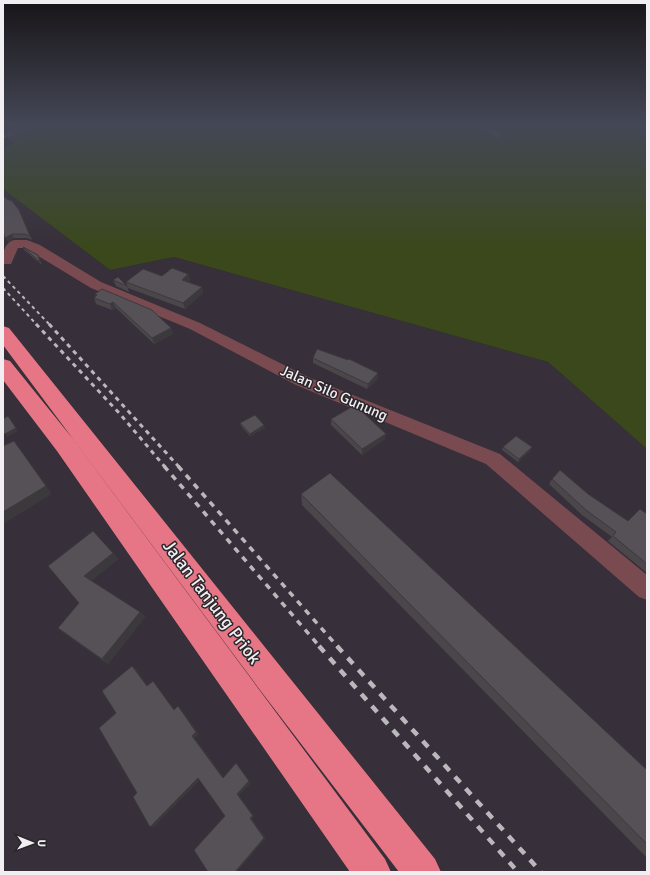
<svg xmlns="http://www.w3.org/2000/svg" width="650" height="875" font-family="Signika,sans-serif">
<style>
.built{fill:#372f39}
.green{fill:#3a481c}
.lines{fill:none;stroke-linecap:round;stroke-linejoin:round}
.street{fill:#794b50;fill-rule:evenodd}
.highway{fill:#e67685;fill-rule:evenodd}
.rail-far4{stroke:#bbb8bc;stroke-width:1.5;stroke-dasharray:3 3;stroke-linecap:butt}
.rail-far3{stroke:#bbb8bc;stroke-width:2;stroke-dasharray:3.5 3.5;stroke-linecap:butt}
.rail-far2{stroke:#bbb8bc;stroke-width:3;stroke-dasharray:4.5 4.5;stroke-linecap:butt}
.rail-far1{stroke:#bbb8bc;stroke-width:3.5;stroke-dasharray:6 6;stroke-linecap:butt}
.rail{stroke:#bbb8bc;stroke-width:4.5;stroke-dasharray:8 8;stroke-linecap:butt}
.wall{fill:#4a464a}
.shaded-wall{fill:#3c393c}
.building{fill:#565156;stroke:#3c393c}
.labels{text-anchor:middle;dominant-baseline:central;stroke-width:3;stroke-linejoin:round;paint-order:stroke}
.street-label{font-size:15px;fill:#f2eff3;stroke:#2b272c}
.near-street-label{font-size:18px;fill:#f2eff3;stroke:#2b272c}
</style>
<rect width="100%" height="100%" fill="#2b272c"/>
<path class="built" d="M 3,189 L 110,270 L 174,257 L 548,362 L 647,449 L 647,872 L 3,872 Z"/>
<path class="green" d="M 41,125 L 647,125 L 647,449 L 548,362 L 174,257 L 110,270 L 3,189 L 3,149 Z"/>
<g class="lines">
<path class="street" d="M 478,125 L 489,125 L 503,135 L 498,138 L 495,137 Z
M 14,240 L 27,240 L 40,245 L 101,282 L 200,323 L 308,377 L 500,454 L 647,575 L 647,600 L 639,597 L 486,464 L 296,385 L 190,329 L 91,288 L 25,248 L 18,248 L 11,264 L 3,264 C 3,255 3,243 14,240 Z"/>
<path class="highway" d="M 3,326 L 9,328 L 435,859 L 441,872 L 399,872 L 263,694 L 3,345 Z
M 3,359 L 10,361 L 73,439 L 385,859 L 391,872 L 350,872 L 57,451 L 3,380 Z"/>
<path class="rail-far4" d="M 3,137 L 28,125"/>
<path class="rail-far3" d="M 3,276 L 50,325
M 3,288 L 37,325"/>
<path class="rail-far2" d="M 36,324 L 120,414 L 165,467
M 49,324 L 179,467"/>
<path class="rail-far1" d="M 164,466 L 320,647
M 178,466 L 338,647"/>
<path class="rail" d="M 319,646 L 518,872
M 337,646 L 541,872"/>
</g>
<path class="wall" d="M 7,125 L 44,125 L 11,142 L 6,134 L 12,128 Z
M 19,210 L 32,240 L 27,238 L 14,238 L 8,242 Z
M 23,247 L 38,255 L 42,265 L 24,250 Z
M 188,274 L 190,280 L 188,282 L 202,287 L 203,293 L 185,309 L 128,288 L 126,282 Z
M 113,280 L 127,286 L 129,292 L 116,286 Z
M 102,289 L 171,328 L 173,334 L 154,344 L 116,308 L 112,310 L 96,304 L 94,298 L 96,296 L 95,294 Z
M 313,358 L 378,373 L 378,378 L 367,389 L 313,363 Z
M 331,419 L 385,439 L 362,455 L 331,425 Z
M 240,423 L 265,428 L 250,436 L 241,426 Z
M 503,447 L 531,450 L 518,462 L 502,450 Z
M 552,479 L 588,494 L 628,521 L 647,514 L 647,573 L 608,541 L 612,537 L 582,515 L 549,484 Z
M 301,494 L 647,770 L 647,858 L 302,505 Z
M 113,553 L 118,559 L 91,581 L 140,612 L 145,617 L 108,664 L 64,633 L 58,628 L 79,603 L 48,566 Z"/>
<path class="shaded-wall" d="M 34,125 L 44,125 L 11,142 L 9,138 Z
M 12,234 L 14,238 L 8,242 L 5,238 Z
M 188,274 L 190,280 L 183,286 L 182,280 Z
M 202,287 L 203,293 L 185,309 L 183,303 Z
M 113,302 L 116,308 L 112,310 L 110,304 Z
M 171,328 L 173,334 L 154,344 L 152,338 Z
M 378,373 L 378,378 L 367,389 L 368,384 Z
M 8,416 L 18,431 L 7,437 L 5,434 Z
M 264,425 L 265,428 L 250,436 L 250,434 Z
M 386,434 L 385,439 L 362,455 L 362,449 Z
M 532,447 L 531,450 L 518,462 L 519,459 Z
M 20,449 L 52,494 L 3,524 L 3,512 Z
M 113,553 L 118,559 L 90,582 L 84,576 Z
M 140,612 L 145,617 L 108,664 L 102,659 Z
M 132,666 L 136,669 L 150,690 Z
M 153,681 L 177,713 L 174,710 Z
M 178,706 L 181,709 L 199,734 L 195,738 L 225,779 L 223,778 L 192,736 Z
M 236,763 L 251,783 L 239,795 L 254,816 L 252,819 L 266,838 L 237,872 L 235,872 L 250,818 L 237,794 Z
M 198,778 L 201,779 L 154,827 L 150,827 Z"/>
<path class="building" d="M 13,125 L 34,125 L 9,138 L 6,134 L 15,126 Z
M 3,196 L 7,199 L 12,201 L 19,210 L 30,236 L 25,234 L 12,234 L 5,238 L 3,231 Z
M 23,247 L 38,255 L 40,262 Z
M 172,268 L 188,274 L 182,280 L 202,287 L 183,303 L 126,282 L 143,269 L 162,276 Z
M 118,277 L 127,286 L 113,280 Z
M 102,289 L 152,310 L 171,328 L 152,338 L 113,302 L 110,304 L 94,298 L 97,295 L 95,294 Z
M 317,349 L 348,360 L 349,359 L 378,373 L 368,384 L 313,358 Z
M 355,405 L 386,434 L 362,449 L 331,419 Z
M 255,415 L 264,425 L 250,434 L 240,423 Z
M 8,416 L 16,428 L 5,434 L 3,432 L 3,419 Z
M 516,436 L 532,447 L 519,459 L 503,447 Z
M 14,441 L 46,486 L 3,512 L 3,446 Z
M 560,470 L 588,494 L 628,521 L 640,509 L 647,514 L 647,564 L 613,536 L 616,532 L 586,510 L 552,479 Z
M 330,473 L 647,770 L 647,844 L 301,494 Z
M 93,531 L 113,553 L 84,576 L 140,612 L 102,659 L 58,628 L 79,603 L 48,566 Z
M 132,666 L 147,686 L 153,681 L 174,710 L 178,706 L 196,732 L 192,736 L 223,778 L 236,763 L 249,781 L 237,794 L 253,816 L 250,818 L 264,838 L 235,872 L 208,872 L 194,850 L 225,816 L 198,778 L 150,827 L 133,797 L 137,793 L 99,728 L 116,713 L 102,691 Z"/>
<linearGradient id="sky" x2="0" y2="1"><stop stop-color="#181518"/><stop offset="0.5" stop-color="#444756"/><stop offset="1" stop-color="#444756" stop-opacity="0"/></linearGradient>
<rect width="650" height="248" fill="url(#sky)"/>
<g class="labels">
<g class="street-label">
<text transform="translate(334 393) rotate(24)">Jalan Silo Gunung</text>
</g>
<g class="near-street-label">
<text transform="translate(212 602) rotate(53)">Jalan Tanjung Priok</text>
</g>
</g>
<rect width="650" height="875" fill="none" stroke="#f2eff3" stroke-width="8"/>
<g transform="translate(32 843) rotate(91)" stroke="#2b272c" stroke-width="3" paint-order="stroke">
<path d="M0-3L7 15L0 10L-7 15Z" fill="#f2eff3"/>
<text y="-6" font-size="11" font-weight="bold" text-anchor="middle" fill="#f2eff3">U</text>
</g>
</svg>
